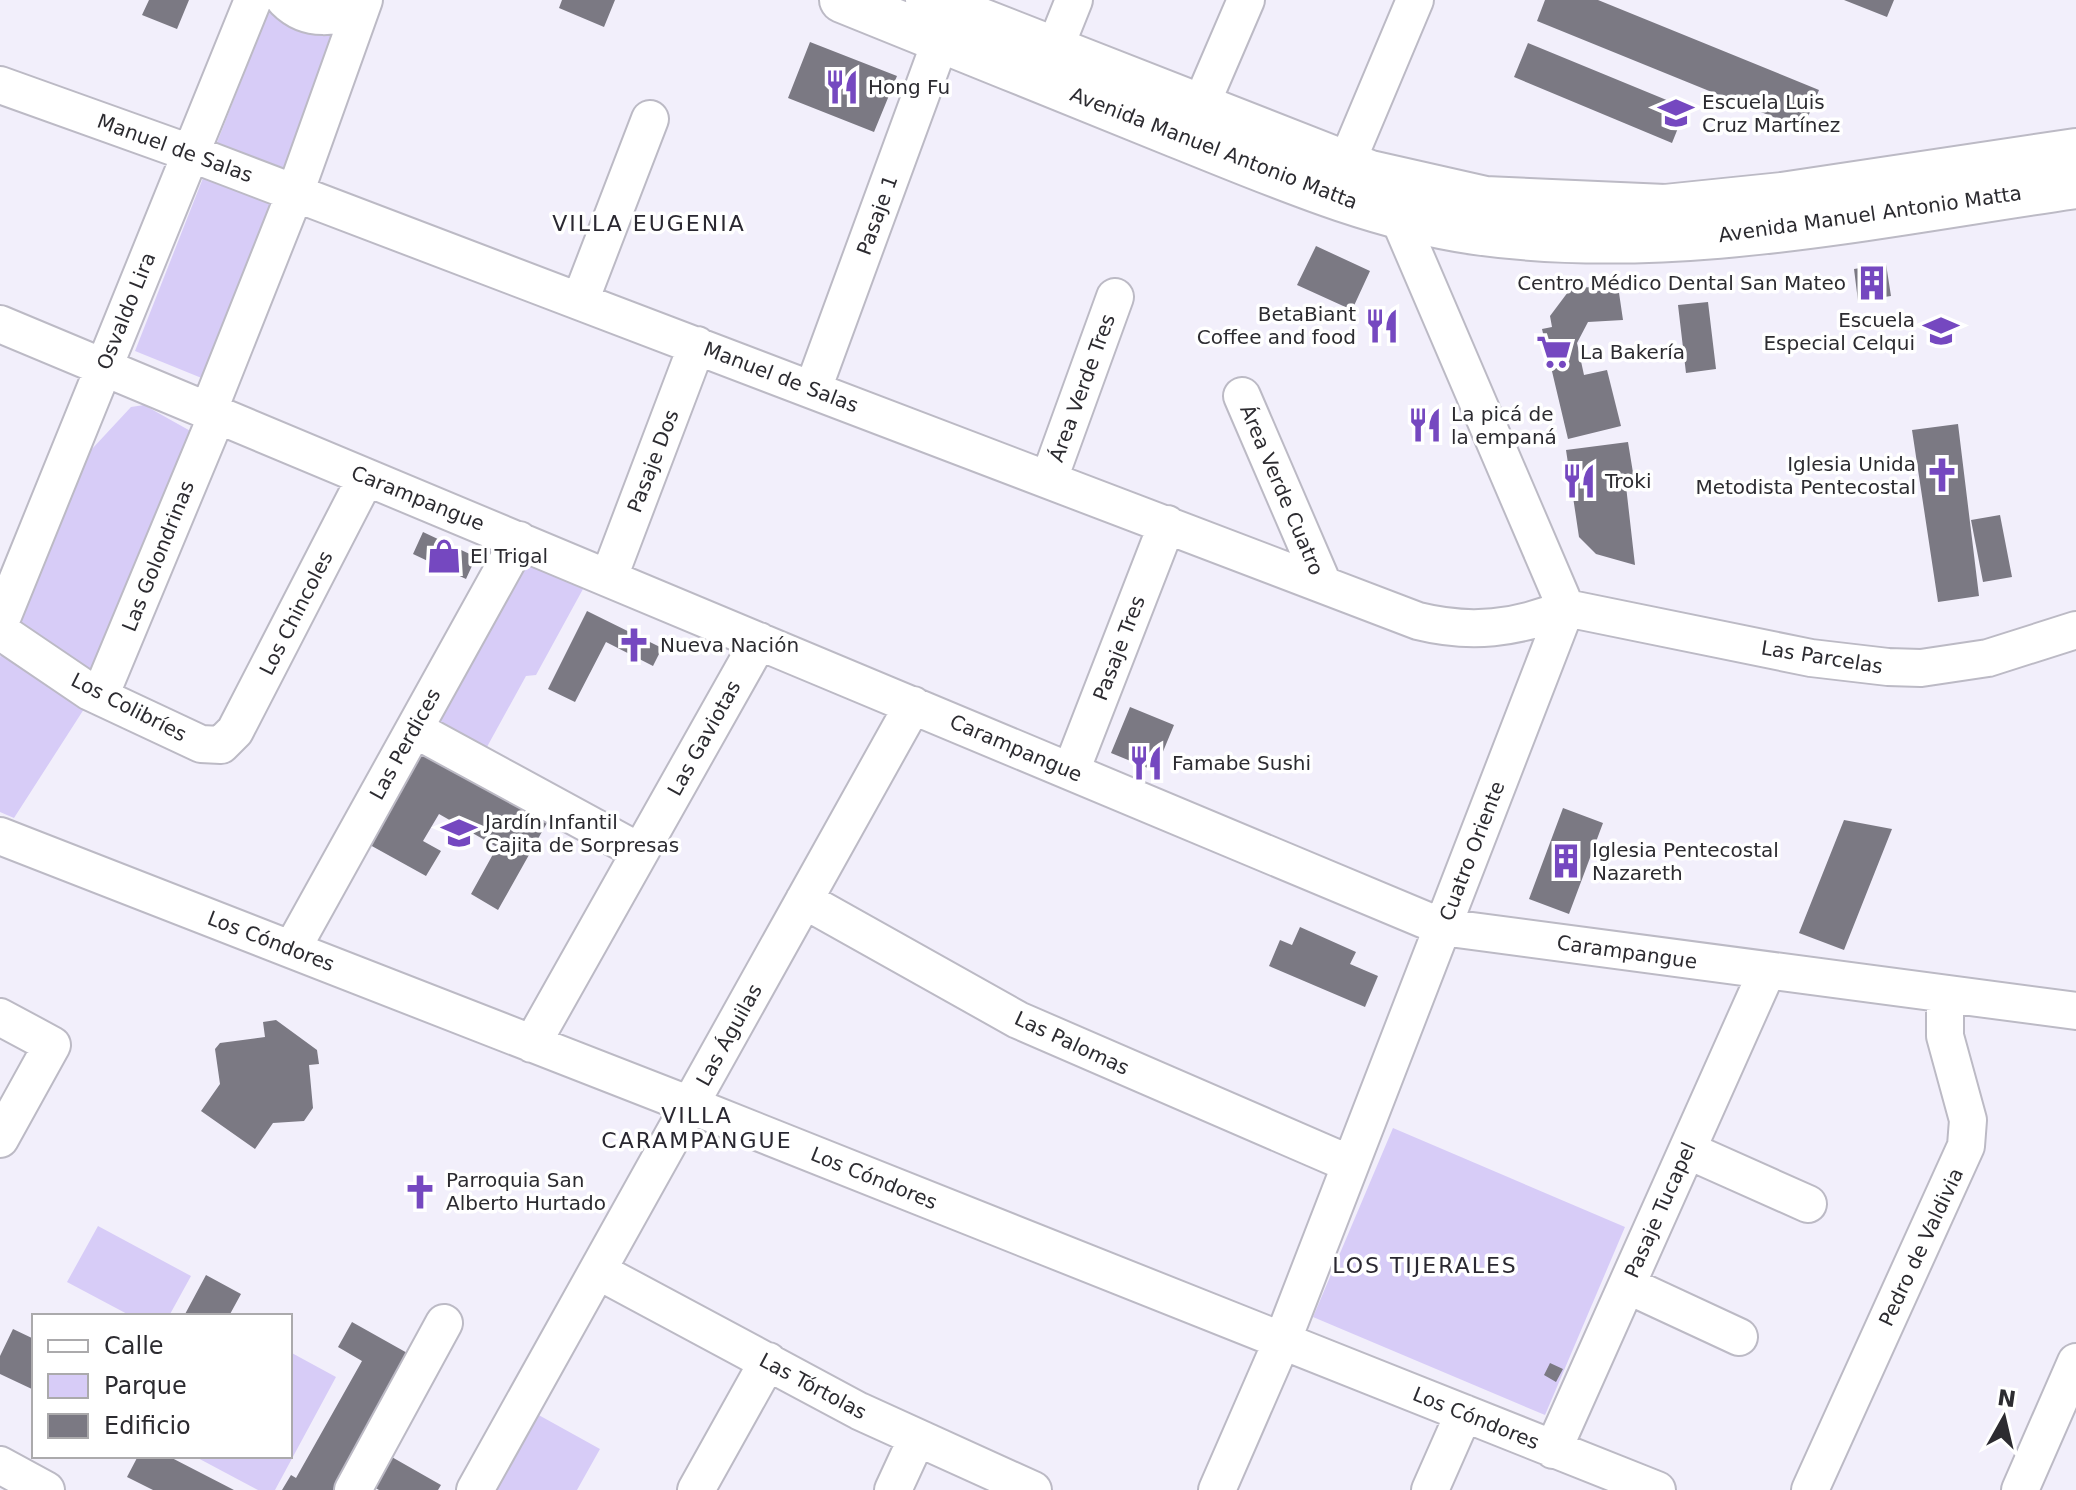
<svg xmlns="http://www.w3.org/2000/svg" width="2076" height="1490" font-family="'DejaVu Sans',sans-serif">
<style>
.green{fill:#d7ccf7}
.building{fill:#7b7983}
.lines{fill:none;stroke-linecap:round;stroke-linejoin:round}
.minor-casing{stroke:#bcbac5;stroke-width:40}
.major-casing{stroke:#bcbac5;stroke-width:48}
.minor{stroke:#fff;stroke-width:36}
.major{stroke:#fff;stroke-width:44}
.labels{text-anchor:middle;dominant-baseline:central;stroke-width:7;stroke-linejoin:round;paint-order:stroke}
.poi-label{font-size:20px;fill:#2c2b30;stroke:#fff;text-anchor:start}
.street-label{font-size:20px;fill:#2c2b30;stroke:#fff}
.neighbourhood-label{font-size:22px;letter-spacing:2px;fill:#2a2831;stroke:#fff}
</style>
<rect width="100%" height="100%" fill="#f2effb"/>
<path class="green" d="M 273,0 L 356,0 L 209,381 L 135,351 Z
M 144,405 L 194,433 L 93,695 L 14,818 L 0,812 L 0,657 L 91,450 L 131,407 Z
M 520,554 L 583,589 L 536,675 L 526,676 L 482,756 L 427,725 Z
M 1393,1128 L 1625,1227 L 1545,1415 L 1313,1317 Z
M 98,1226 L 191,1276 L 169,1316 L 131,1316 L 67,1282 Z
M 290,1352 L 336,1377 L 275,1490 L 258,1490 L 194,1456 L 290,1456 Z
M 535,1413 L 600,1449 L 577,1490 L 491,1490 Z"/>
<path class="building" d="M 149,0 L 189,0 L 177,29 L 142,15 Z
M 562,0 L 615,0 L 604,27 L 559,8 Z
M 1545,0 L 1598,0 L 1819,90 L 1803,129 L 1537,21 Z
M 1844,0 L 1894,0 L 1887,17 Z
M 810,42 L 897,76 L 874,132 L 788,98 Z
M 1528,43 L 1686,108 L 1672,143 L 1514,77 Z
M 1316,246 L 1370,271 L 1352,310 L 1297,285 Z
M 1886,264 L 1891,296 L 1858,301 L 1854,269 Z
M 1618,286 L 1623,320 L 1588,322 L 1577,343 L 1584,375 L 1607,370 L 1621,426 L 1568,439 L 1542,329 L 1552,327 L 1550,316 L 1571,288 Z
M 1708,302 L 1716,369 L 1686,373 L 1678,305 Z
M 1958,424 L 1979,596 L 1938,602 L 1912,430 Z
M 1628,442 L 1635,485 L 1626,486 L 1635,565 L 1596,554 L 1579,537 L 1566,450 Z
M 2000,515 L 2012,577 L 1983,582 L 1971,520 Z
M 423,532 L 476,557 L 466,579 L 413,554 Z
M 587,611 L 662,648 L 653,666 L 606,642 L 575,702 L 548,689 Z
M 1130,707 L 1174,725 L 1155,771 L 1111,753 Z
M 423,751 L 548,821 L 498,910 L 471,894 L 497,847 L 439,814 L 423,841 L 441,851 L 426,876 L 370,845 Z
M 1563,808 L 1603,823 L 1569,914 L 1529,899 Z
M 1844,820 L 1892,829 L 1844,950 L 1799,933 Z
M 1300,927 L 1356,952 L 1350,964 L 1378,976 L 1365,1007 L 1269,966 L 1280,940 L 1292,945 Z
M 276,1020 L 317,1050 L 319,1064 L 309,1065 L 313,1108 L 304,1121 L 273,1123 L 255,1149 L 201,1111 L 220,1084 L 215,1049 L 220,1043 L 265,1037 L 263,1022 Z
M 206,1275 L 241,1294 L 229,1316 L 184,1316 Z
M 352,1322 L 409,1354 L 345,1490 L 282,1490 L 291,1475 L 296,1478 L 362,1361 L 338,1347 Z
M 13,1329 L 34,1339 L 34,1390 L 0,1374 L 0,1356 Z
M 1550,1363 L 1563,1369 L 1556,1382 L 1544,1375 Z
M 138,1456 L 168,1456 L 234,1490 L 153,1490 L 127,1477 Z
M 390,1456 L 441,1485 L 438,1490 L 379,1490 L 372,1486 Z"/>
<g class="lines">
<g class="minor-casing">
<path id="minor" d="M 285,0 C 306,21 340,22 361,0
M 1054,50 L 1074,0
M 0,85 L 190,153 L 1418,621 C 1470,634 1517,629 1566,608
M 1200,107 L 1246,0
M 1346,164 L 1415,0
M 580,301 L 650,119
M 0,324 L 1442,927 L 2076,1011
M 813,389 L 941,40
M 1242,396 L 1323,584
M 208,412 L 295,193 L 364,0
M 1049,479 L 1115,297
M 609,577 L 697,345
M 1566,608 L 1811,658 L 1888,667 L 1921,668 L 1988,658 L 2076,630
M 0,623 L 253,0
M 0,631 L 90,692 L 201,744 L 221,745 L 235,731 L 366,477
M 100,696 L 217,415
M 414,729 L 640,852
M 1071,771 L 1167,524
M 0,836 L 690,1105 L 1657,1490
M 804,900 L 1018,1020 L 1350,1164
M 292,949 L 519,540
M 0,1017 L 52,1045 L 0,1139
M 532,1044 L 759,641
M 1687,1150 L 1808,1204
M 598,1271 L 859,1411 L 1033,1490
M 1627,1285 L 1739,1337
M 1553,1450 L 1767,971
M 0,1465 L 46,1490
M 353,1490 L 444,1323
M 475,1490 L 913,705
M 696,1490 L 768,1361
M 893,1490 L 917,1438
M 1217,1490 L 1285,1334 L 1566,608 L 1398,216
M 1430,1490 L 1464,1413
M 1810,1490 L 1966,1146 L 1968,1120 L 1945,1036 L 1945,994
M 2020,1490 L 2076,1362"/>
</g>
<g class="major-casing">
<path id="major" d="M 842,0 C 953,45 1065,90 1176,135 C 1274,174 1371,217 1475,232 C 1675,260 1878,214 2076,186
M 928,0 L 1370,173 L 1485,199 L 1665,207 L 1782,195 L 2076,151"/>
</g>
<use href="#minor" class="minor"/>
<use href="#major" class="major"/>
</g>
<defs>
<g id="restaurant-bare" transform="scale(2.76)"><path d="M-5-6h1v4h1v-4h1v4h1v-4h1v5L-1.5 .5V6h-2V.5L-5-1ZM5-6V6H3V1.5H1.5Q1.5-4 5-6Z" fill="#7548c0" stroke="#fff" stroke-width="2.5" paint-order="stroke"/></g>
<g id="school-bare" transform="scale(2.76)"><path d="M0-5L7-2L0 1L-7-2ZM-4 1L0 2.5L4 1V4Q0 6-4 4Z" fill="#7548c0" stroke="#fff" stroke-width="2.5" paint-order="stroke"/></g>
<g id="building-bare" transform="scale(2.76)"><path d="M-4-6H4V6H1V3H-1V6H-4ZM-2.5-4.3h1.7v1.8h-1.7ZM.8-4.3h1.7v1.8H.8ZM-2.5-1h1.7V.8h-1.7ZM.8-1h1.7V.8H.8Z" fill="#7548c0" stroke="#fff" stroke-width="2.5" paint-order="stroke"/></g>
<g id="supermarket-bare" transform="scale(2.76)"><path d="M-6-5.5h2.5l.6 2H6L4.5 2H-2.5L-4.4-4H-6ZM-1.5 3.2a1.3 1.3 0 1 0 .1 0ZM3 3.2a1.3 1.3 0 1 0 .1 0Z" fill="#7548c0" stroke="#fff" stroke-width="2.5" paint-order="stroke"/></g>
<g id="church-bare" transform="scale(2.76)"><path d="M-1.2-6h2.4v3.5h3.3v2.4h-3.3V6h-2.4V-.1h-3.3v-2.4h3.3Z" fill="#7548c0" stroke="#fff" stroke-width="2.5" paint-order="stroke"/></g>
<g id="shop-bare" transform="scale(2.76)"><path d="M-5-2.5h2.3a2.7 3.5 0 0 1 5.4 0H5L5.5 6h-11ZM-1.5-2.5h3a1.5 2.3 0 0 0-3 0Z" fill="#7548c0" stroke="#fff" stroke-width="2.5" paint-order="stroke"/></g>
</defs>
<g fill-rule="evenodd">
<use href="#restaurant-bare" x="842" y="87"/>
<use href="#school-bare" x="1676" y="113"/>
<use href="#building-bare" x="1872" y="283"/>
<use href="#restaurant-bare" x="1382" y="326"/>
<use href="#school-bare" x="1941" y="331"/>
<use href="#supermarket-bare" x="1554" y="352"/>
<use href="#restaurant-bare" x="1425" y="425"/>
<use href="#church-bare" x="1942" y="475"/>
<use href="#restaurant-bare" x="1579" y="481"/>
<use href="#shop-bare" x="444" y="556"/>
<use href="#church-bare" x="634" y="645"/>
<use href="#restaurant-bare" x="1146" y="763"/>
<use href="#school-bare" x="459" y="833"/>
<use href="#building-bare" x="1566" y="861"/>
<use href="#church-bare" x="420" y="1192"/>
</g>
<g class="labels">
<g class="poi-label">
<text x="868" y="87">Hong Fu</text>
<text x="1702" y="102">Escuela Luis<tspan x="1702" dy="23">Cruz Martínez</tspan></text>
<text x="1846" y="283" text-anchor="end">Centro Médico Dental San Mateo</text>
<text x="1356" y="314" text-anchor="end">BetaBiant<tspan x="1356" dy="23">Coffee and food</tspan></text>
<text x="1915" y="320" text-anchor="end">Escuela<tspan x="1915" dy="23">Especial Celqui</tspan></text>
<text x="1580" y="352">La Bakería</text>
<text x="1451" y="414">La picá de<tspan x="1451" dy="23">la empaná</tspan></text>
<text x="1916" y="464" text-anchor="end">Iglesia Unida<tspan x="1916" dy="23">Metodista Pentecostal</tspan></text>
<text x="1605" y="481">Troki</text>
<text x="470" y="556">El Trigal</text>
<text x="660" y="645">Nueva Nación</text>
<text x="1172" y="763">Famabe Sushi</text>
<text x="485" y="822">Jardín Infantil<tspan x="485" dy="23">Cajita de Sorpresas</tspan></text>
<text x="1592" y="850">Iglesia Pentecostal<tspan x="1592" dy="23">Nazareth</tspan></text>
<text x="446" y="1180">Parroquia San<tspan x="446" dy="23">Alberto Hurtado</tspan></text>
</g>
<g class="street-label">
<text transform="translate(175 148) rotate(20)">Manuel de Salas</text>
<text transform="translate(1214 148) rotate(21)">Avenida Manuel Antonio Matta</text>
<text transform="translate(1870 214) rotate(-8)">Avenida Manuel Antonio Matta</text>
<text transform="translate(877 215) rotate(-70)">Pasaje 1</text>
<text transform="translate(126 311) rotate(-68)">Osvaldo Lira</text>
<text transform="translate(781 377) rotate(21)">Manuel de Salas</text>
<text transform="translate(1082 388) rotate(-70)">Área Verde Tres</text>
<text transform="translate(653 461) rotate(-69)">Pasaje Dos</text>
<text transform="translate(1282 490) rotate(67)">Área Verde Cuatro</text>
<text transform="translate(418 498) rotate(22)">Carampangue</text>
<text transform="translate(158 556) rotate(-68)">Las Golondrinas</text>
<text transform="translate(296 613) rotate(-63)">Los Chincoles</text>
<text transform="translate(1119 648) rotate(-69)">Pasaje Tres</text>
<text transform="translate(1822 657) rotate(9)">Las Parcelas</text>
<text transform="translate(129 707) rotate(27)">Los Colibríes</text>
<text transform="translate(704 738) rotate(-61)">Las Gaviotas</text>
<text transform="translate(405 744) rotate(-61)">Las Perdices</text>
<text transform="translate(1016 748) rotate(23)">Carampangue</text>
<text transform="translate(1472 851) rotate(-69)">Cuatro Oriente</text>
<text transform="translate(271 941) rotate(21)">Los Cóndores</text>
<text transform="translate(1627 952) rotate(8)">Carampangue</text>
<text transform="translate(729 1035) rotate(-61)">Las Águilas</text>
<text transform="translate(1072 1043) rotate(25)">Las Palomas</text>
<text transform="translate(874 1178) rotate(22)">Los Cóndores</text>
<text transform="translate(1660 1210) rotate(-66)">Pasaje Tucapel</text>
<text transform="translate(1921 1247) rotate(-65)">Pedro de Valdivia</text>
<text transform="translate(813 1386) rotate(28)">Las Tórtolas</text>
<text transform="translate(1476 1418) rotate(22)">Los Cóndores</text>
</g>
<g class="neighbourhood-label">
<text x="649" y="223">VILLA EUGENIA</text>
<text x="697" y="1115">VILLA<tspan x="697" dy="25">CARAMPANGUE</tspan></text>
<text x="1425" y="1265">LOS TIJERALES</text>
</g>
</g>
<rect x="32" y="1314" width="260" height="144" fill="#ffffff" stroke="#abaaac" stroke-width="2"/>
<rect x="48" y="1340" width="40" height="12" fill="#ffffff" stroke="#abaaac" stroke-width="2"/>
<text x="104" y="1354" font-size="24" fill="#2c2b30">Calle</text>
<rect x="48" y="1374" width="40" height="24" fill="#d7ccf7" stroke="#abaaac" stroke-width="2"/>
<text x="104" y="1394" font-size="24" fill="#2c2b30">Parque</text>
<rect x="48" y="1414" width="40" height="24" fill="#7b7983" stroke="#abaaac" stroke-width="2"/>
<text x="104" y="1434" font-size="24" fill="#2c2b30">Edificio</text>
<g transform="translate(2004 1418) rotate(8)" stroke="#ffffff" stroke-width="6" paint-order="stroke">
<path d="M0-6L14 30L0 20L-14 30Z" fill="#2c2b30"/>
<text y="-12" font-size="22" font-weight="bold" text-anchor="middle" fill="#2c2b30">N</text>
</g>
</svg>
